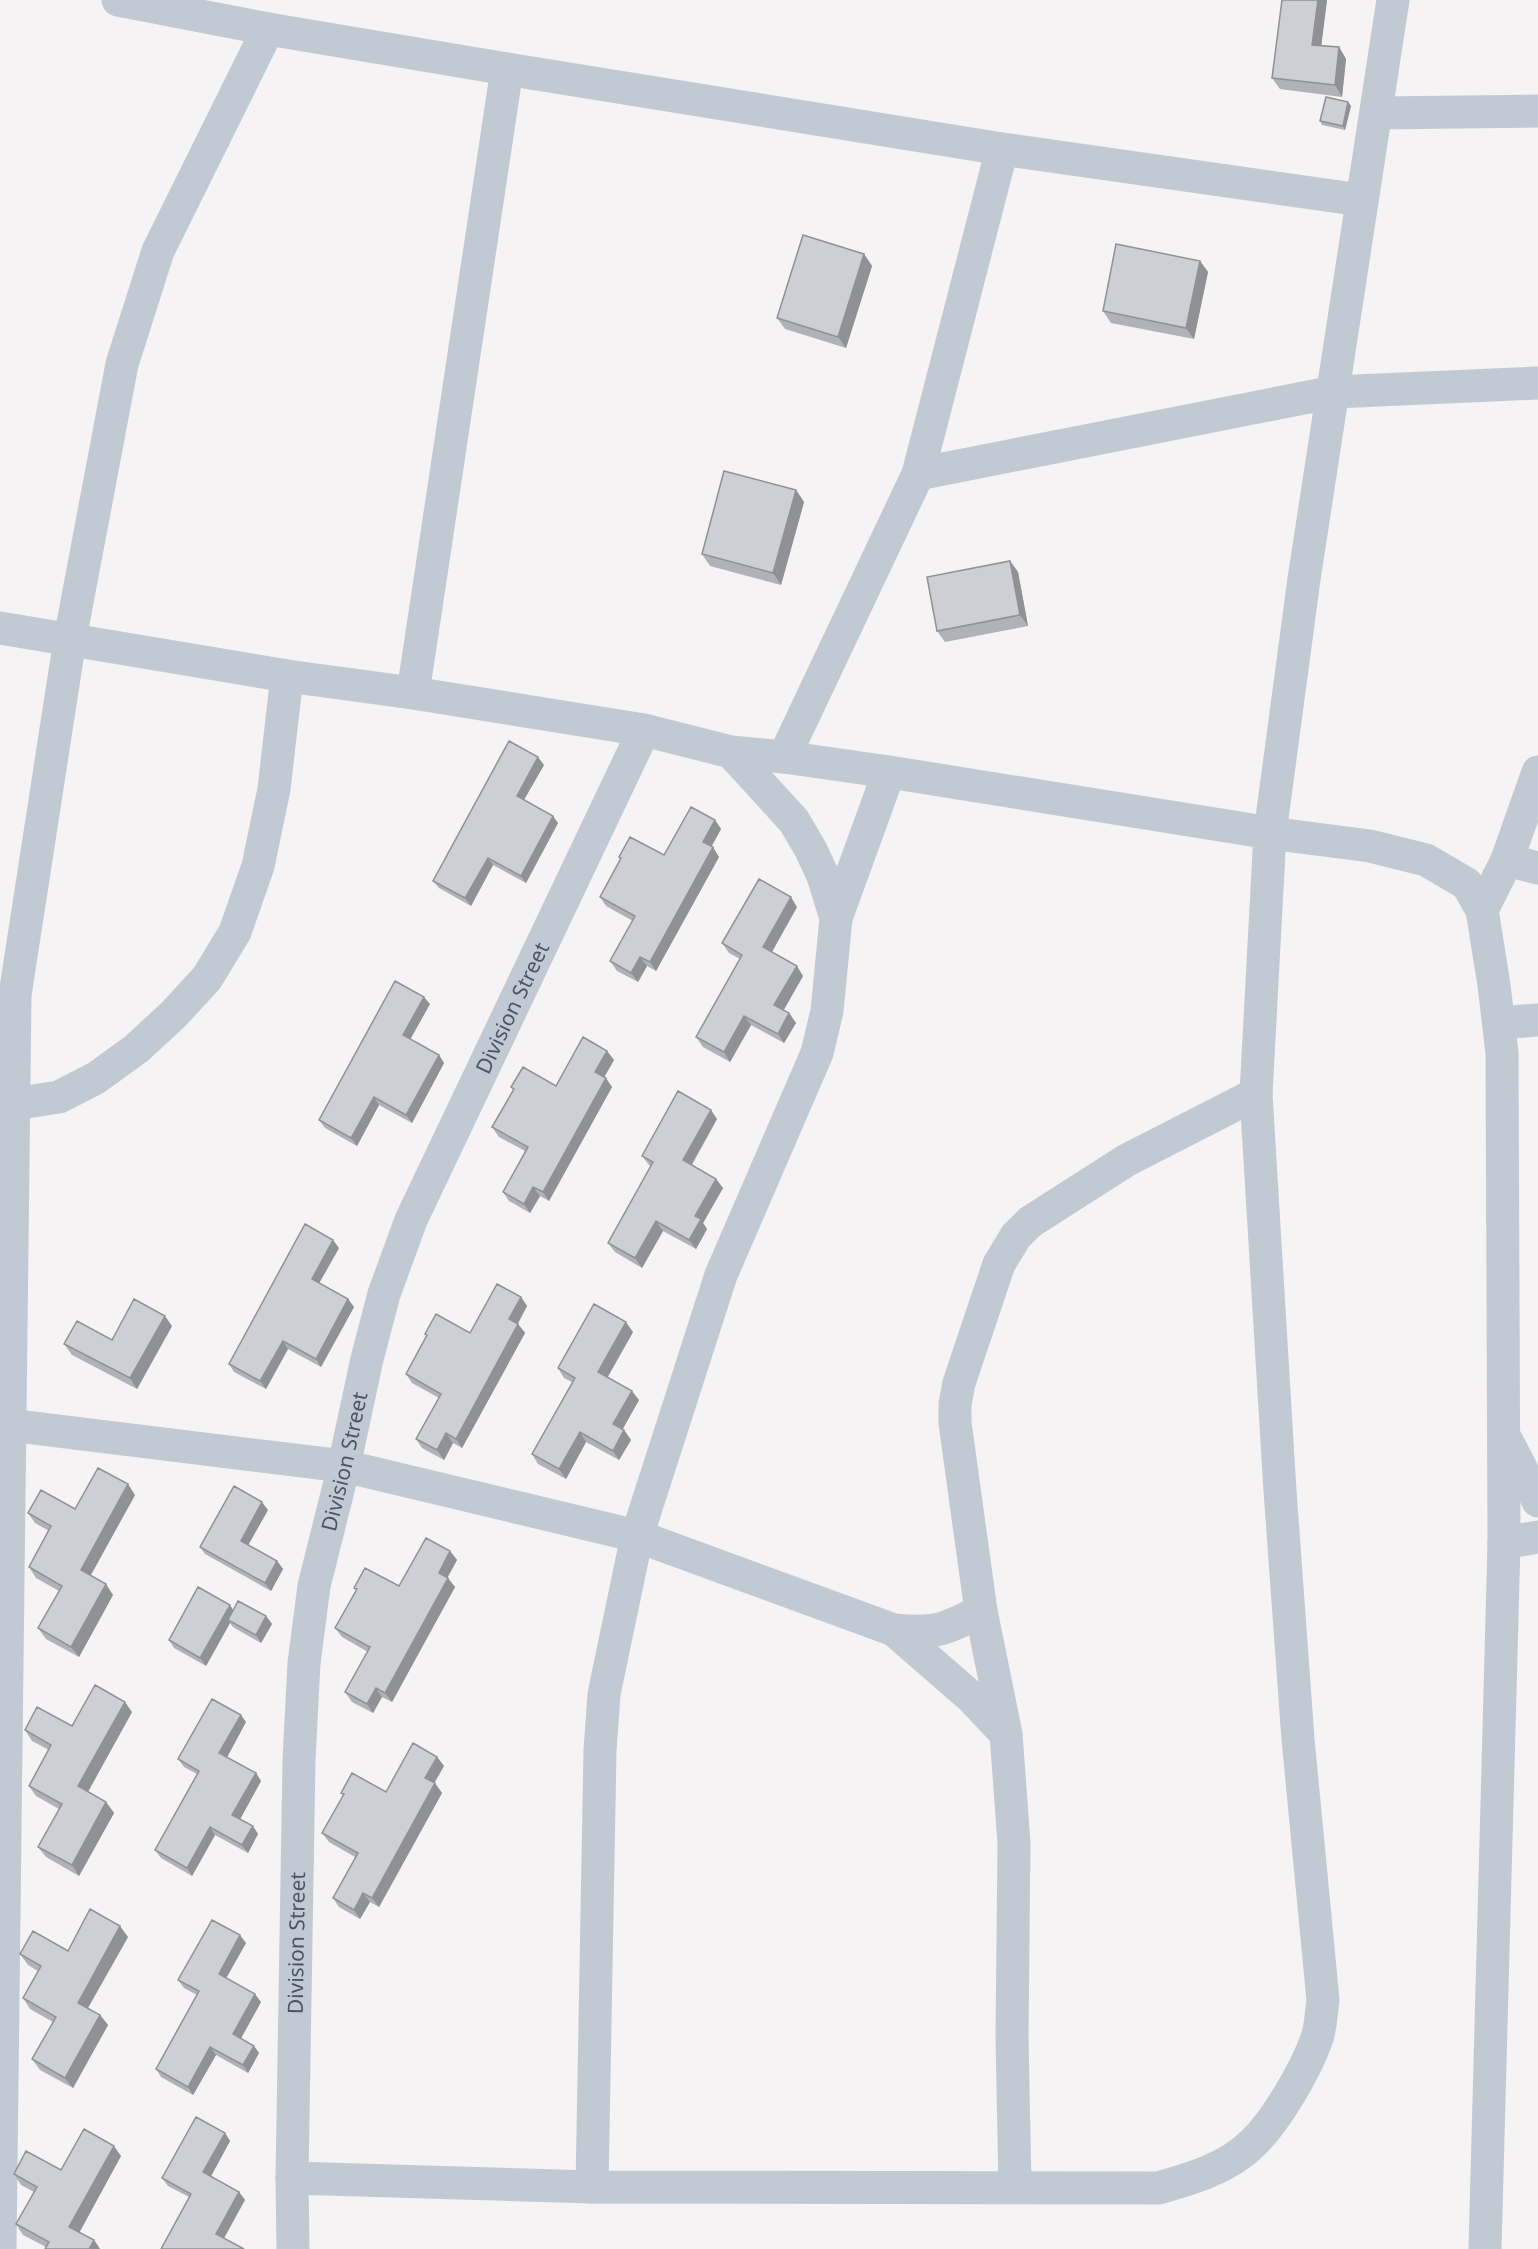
<svg xmlns="http://www.w3.org/2000/svg" width="1538" height="2249" font-family="'Noto Sans',sans-serif">
<style>
.lines{fill:none;stroke-linecap:round;stroke-linejoin:round}
.minor{stroke:#c1cad2;stroke-width:33}
.wall{fill:#b0b2b7}
.shaded-wall{fill:#909195}
.building{fill:#cdcfd5;stroke:#909195;stroke-width:1.5}
.labels{text-anchor:middle;dominant-baseline:central;stroke-width:4.5;stroke-linejoin:round;paint-order:stroke}
.street-label{font-size:21px;fill:#4a5661;stroke:#fff}
</style>
<rect width="100%" height="100%" fill="#f5f3f3"/>
<g class="lines">
<g class="minor">
<path d="M 118,0 L 268,29 L 507,69 L 1002,149 L 1361,200"/>
<path d="M 1377,113 L 1538,111"/>
<path d="M 918,474 L 1334,392 L 1538,383"/>
<path d="M 0,628 L 287,676 L 413,693 L 644,730 L 731,752 L 784,757 L 889,772 L 1270,833 L 1370,846 L 1426,860 L 1467,884 L 1482,910 L 1494,985 L 1502,1053 L 1504,1543 L 1485,2249"/>
<path d="M 413,693 L 507,69"/>
<path d="M 784,757 L 918,474 L 1002,149"/>
<path d="M 1507,860 L 1538,868"/>
<path d="M 1482,910 L 1507,860 L 1538,772"/>
<path d="M 836,918 L 889,772"/>
<path d="M 1499,1023 L 1538,1020"/>
<path d="M 13,1104 L 59,1097 L 96,1078 L 136,1049 L 174,1014 L 207,978 L 235,932 L 258,866 L 274,789 L 287,676"/>
<path d="M 0,1424 L 344,1466 L 637,1536 L 894,1630 C 936,1634 944,1630 981,1611"/>
<path d="M 1507,1441 L 1538,1501"/>
<path d="M 1504,1543 L 1538,1537"/>
<path d="M 894,1630 L 971,1697 L 1005,1733"/>
<path d="M 292,2178 L 592,2187 L 1158,2188 C 1191,2179 1228,2168 1253,2143 C 1276,2121 1305,2071 1316,2041 C 1321,2029 1321,2013 1323,2000 L 1298,1739 L 1280,1491 L 1256,1094 L 1270,833 L 1304,579 L 1393,0"/>
<path d="M 592,2187 L 600,1750 L 604,1694 L 637,1536 L 721,1275 L 817,1053 L 827,1011 L 836,918 L 823,876 L 811,850 L 794,821 L 731,752"/>
<path d="M 1015,2187 L 1012,2037 L 1014,1843 L 1006,1734 L 981,1611 L 955,1423 L 955,1404 L 959,1383 L 999,1264 L 1016,1236 L 1030,1222 L 1127,1160 L 1256,1094"/>
<path d="M 0,2249 L 15,995 L 70,639 L 122,364 L 158,251 L 268,29"/>
<path id="s1" d="M 293,2249 L 292,2178 L 299,1760 L 304,1663 L 314,1586 L 344,1466 L 367,1359 L 384,1294 L 411,1220 L 644,730"/>
</g>
</g>
<path class="wall" d="M 1282,0 L 1327,0 L 1321,46 L 1339,47 L 1346,59 L 1342,97 L 1280,89 L 1272,78 Z
M 1348,102 L 1351,106 L 1345,130 L 1322,125 L 1320,121 Z
M 864,254 L 872,266 L 846,348 L 785,329 L 777,318 Z
M 1200,261 L 1208,272 L 1194,339 L 1111,323 L 1103,311 Z
M 796,490 L 804,502 L 781,585 L 710,566 L 702,554 Z
M 1010,561 L 1018,572 L 1028,626 L 945,642 L 937,631 Z
M 544,765 L 524,800 L 558,823 L 526,883 L 493,865 L 471,906 L 439,888 L 433,881 Z
M 715,820 L 721,829 L 711,847 L 719,857 L 656,971 L 647,966 L 638,982 L 617,971 L 610,961 L 633,921 L 606,906 L 600,897 L 620,859 L 619,857 L 664,855 Z
M 797,907 L 772,952 L 803,976 L 783,1010 L 789,1013 L 796,1023 L 784,1043 L 751,1025 L 730,1062 L 703,1047 L 696,1037 L 740,959 L 729,953 L 722,943 Z
M 430,1004 L 410,1040 L 439,1055 L 444,1063 L 412,1123 L 379,1105 L 357,1146 L 325,1128 L 319,1120 Z
M 607,1051 L 614,1060 L 604,1077 L 612,1087 L 549,1201 L 540,1196 L 530,1213 L 509,1201 L 503,1192 L 525,1151 L 499,1137 L 492,1127 L 513,1090 L 511,1087 L 556,1086 Z
M 717,1119 L 692,1165 L 716,1179 L 723,1188 L 703,1223 L 707,1229 L 696,1249 L 663,1231 L 642,1268 L 615,1252 L 608,1243 L 651,1166 L 649,1165 L 642,1156 Z
M 339,1248 L 319,1283 L 348,1299 L 354,1307 L 321,1367 L 288,1349 L 266,1389 L 234,1372 L 229,1364 Z
M 521,1297 L 527,1306 L 518,1324 L 525,1333 L 462,1448 L 453,1443 L 444,1460 L 422,1448 L 416,1439 L 439,1398 L 412,1383 L 406,1374 L 426,1336 L 425,1334 L 470,1333 Z
M 172,1326 L 137,1389 L 72,1355 L 64,1344 L 112,1340 Z
M 633,1332 L 607,1377 L 639,1400 L 622,1429 L 624,1430 L 631,1440 L 619,1460 L 586,1442 L 566,1479 L 538,1464 L 532,1454 L 572,1382 L 564,1378 L 558,1368 Z
M 135,1495 L 91,1575 L 113,1595 L 79,1657 L 46,1639 L 38,1628 L 59,1591 L 36,1578 L 29,1567 L 49,1531 L 35,1523 L 28,1513 L 75,1509 Z
M 268,1510 L 248,1545 L 277,1561 L 283,1569 L 271,1591 L 205,1554 L 200,1547 Z
M 450,1551 L 457,1560 L 447,1578 L 455,1587 L 392,1702 L 382,1697 L 373,1713 L 352,1702 L 345,1692 L 368,1652 L 342,1637 L 335,1628 L 356,1590 L 354,1588 L 399,1586 Z
M 233,1610 L 266,1616 L 272,1624 L 261,1643 L 233,1627 L 230,1623 L 206,1666 L 174,1648 L 169,1640 Z
M 132,1712 L 88,1792 L 106,1802 L 114,1813 L 79,1876 L 46,1857 L 38,1847 L 59,1809 L 36,1796 L 29,1786 L 49,1750 L 32,1741 L 25,1730 L 72,1726 Z
M 246,1722 L 227,1757 L 256,1773 L 261,1781 L 240,1819 L 258,1834 L 248,1853 L 215,1835 L 192,1876 L 161,1858 L 155,1850 L 197,1774 L 184,1767 L 178,1759 Z
M 437,1757 L 444,1766 L 434,1783 L 442,1793 L 379,1907 L 370,1902 L 360,1919 L 339,1907 L 333,1898 L 355,1857 L 329,1842 L 322,1833 L 343,1796 L 341,1793 L 386,1792 Z
M 128,1937 L 88,2008 L 100,2015 L 108,2025 L 73,2088 L 40,2070 L 32,2059 L 53,2022 L 30,2009 L 23,1998 L 38,1971 L 28,1965 L 20,1954 L 68,1951 Z
M 246,1943 L 226,1978 L 261,2002 L 241,2038 L 254,2046 L 259,2053 L 248,2073 L 216,2055 L 193,2095 L 161,2077 L 156,2069 L 197,1995 L 184,1988 L 178,1980 Z
M 225,2133 L 230,2141 L 211,2176 L 239,2192 L 245,2200 L 161,2249 L 189,2197 L 168,2186 L 162,2178 Z
M 121,2156 L 79,2232 L 94,2240 L 100,2249 L 45,2249 L 46,2247 L 23,2235 L 16,2224 L 34,2192 L 21,2185 L 14,2174 L 61,2170 Z"/>
<path class="shaded-wall" d="M 1318,0 L 1327,0 L 1320,56 L 1312,45 Z
M 1339,47 L 1346,59 L 1342,97 L 1335,85 Z
M 1348,102 L 1351,106 L 1345,130 L 1343,126 Z
M 864,254 L 872,266 L 846,348 L 838,337 Z
M 1200,261 L 1208,272 L 1194,339 L 1186,328 Z
M 796,490 L 804,502 L 781,585 L 773,573 Z
M 1010,561 L 1018,572 L 1028,626 L 1020,615 Z
M 538,757 L 544,765 L 522,803 L 517,796 Z
M 553,816 L 558,823 L 526,883 L 521,876 Z
M 715,820 L 721,829 L 709,851 L 703,842 Z
M 713,847 L 719,857 L 656,971 L 650,962 Z
M 488,858 L 493,865 L 471,906 L 465,898 Z
M 791,897 L 797,907 L 769,957 L 763,947 Z
M 640,957 L 647,966 L 638,982 L 631,973 Z
M 797,966 L 803,976 L 781,1015 L 774,1005 Z
M 424,997 L 430,1004 L 408,1043 L 403,1035 Z
M 789,1013 L 796,1023 L 784,1043 L 778,1034 Z
M 744,1016 L 751,1025 L 730,1062 L 724,1052 Z
M 607,1051 L 614,1060 L 602,1081 L 595,1072 Z
M 439,1055 L 444,1063 L 412,1123 L 406,1115 Z
M 606,1078 L 612,1087 L 549,1201 L 543,1192 Z
M 374,1097 L 379,1105 L 357,1146 L 351,1138 Z
M 711,1110 L 717,1119 L 689,1169 L 683,1160 Z
M 716,1179 L 723,1188 L 703,1223 L 707,1229 L 696,1249 L 689,1240 L 695,1216 Z
M 533,1187 L 540,1196 L 530,1213 L 524,1204 Z
M 656,1221 L 663,1231 L 642,1268 L 635,1258 Z
M 333,1240 L 339,1248 L 317,1287 L 312,1279 Z
M 521,1297 L 527,1306 L 515,1328 L 509,1319 Z
M 348,1299 L 354,1307 L 321,1367 L 316,1359 Z
M 165,1316 L 172,1326 L 137,1389 L 130,1378 Z
M 626,1322 L 633,1332 L 605,1382 L 598,1372 Z
M 518,1324 L 525,1333 L 462,1448 L 456,1439 Z
M 283,1341 L 288,1349 L 266,1389 L 260,1381 Z
M 632,1391 L 639,1400 L 620,1434 L 613,1424 Z
M 624,1430 L 631,1440 L 619,1460 L 613,1451 Z
M 580,1432 L 586,1442 L 566,1479 L 559,1469 Z
M 446,1433 L 453,1443 L 444,1460 L 437,1450 Z
M 128,1484 L 135,1495 L 88,1580 L 81,1570 Z
M 262,1502 L 268,1510 L 246,1549 L 241,1541 Z
M 450,1551 L 457,1560 L 445,1582 L 439,1573 Z
M 277,1561 L 283,1569 L 271,1591 L 265,1583 Z
M 448,1578 L 455,1587 L 392,1702 L 385,1693 Z
M 106,1584 L 113,1595 L 79,1657 L 71,1647 Z
M 230,1605 L 235,1613 L 228,1620 L 230,1623 L 206,1666 L 200,1658 Z
M 266,1616 L 272,1624 L 261,1643 L 256,1635 Z
M 376,1688 L 382,1697 L 373,1713 L 367,1704 Z
M 125,1702 L 132,1712 L 85,1797 L 78,1786 Z
M 241,1715 L 246,1722 L 225,1761 L 219,1753 Z
M 437,1757 L 444,1766 L 432,1787 L 425,1778 Z
M 256,1773 L 261,1781 L 238,1823 L 232,1815 Z
M 435,1783 L 442,1793 L 379,1907 L 372,1898 Z
M 106,1802 L 114,1813 L 79,1876 L 72,1865 Z
M 253,1826 L 258,1834 L 248,1853 L 242,1845 Z
M 210,1827 L 215,1835 L 192,1876 L 187,1868 Z
M 363,1893 L 370,1902 L 360,1919 L 354,1910 Z
M 120,1926 L 128,1937 L 85,2013 L 78,2003 Z
M 240,1935 L 246,1943 L 224,1982 L 219,1974 Z
M 255,1994 L 261,2002 L 239,2042 L 233,2034 Z
M 100,2015 L 108,2025 L 73,2088 L 65,2078 Z
M 254,2046 L 259,2053 L 248,2073 L 243,2065 Z
M 210,2047 L 216,2055 L 193,2095 L 188,2087 Z
M 225,2133 L 230,2141 L 209,2180 L 203,2172 Z
M 114,2146 L 121,2156 L 77,2237 L 69,2227 Z
M 239,2192 L 245,2200 L 222,2242 L 216,2234 Z
M 94,2240 L 100,2249 L 89,2249 Z"/>
<path class="building" d="M 1282,0 L 1318,0 L 1312,45 L 1339,47 L 1335,85 L 1272,78 Z
M 1326,97 L 1348,102 L 1343,126 L 1320,121 Z
M 803,235 L 864,254 L 838,337 L 777,318 Z
M 1116,244 L 1200,261 L 1186,328 L 1103,311 Z
M 724,471 L 796,490 L 773,573 L 702,554 Z
M 1010,561 L 1020,615 L 937,631 L 927,577 Z
M 509,741 L 538,757 L 517,796 L 553,816 L 521,876 L 488,858 L 465,898 L 433,881 Z
M 691,807 L 715,820 L 703,842 L 713,847 L 650,962 L 640,957 L 631,973 L 610,961 L 635,916 L 600,897 L 621,858 L 619,857 L 630,837 L 664,855 Z
M 759,879 L 791,897 L 763,947 L 797,966 L 774,1005 L 789,1013 L 778,1034 L 744,1016 L 724,1052 L 696,1037 L 742,955 L 722,943 Z
M 395,981 L 424,997 L 403,1035 L 439,1055 L 406,1115 L 374,1097 L 351,1138 L 319,1120 Z
M 583,1037 L 607,1051 L 595,1072 L 606,1078 L 543,1192 L 533,1187 L 524,1204 L 503,1192 L 528,1147 L 492,1127 L 514,1089 L 511,1087 L 523,1067 L 556,1086 Z
M 678,1091 L 711,1110 L 683,1160 L 716,1179 L 695,1216 L 701,1219 L 689,1240 L 656,1221 L 635,1258 L 608,1243 L 653,1162 L 642,1156 Z
M 305,1224 L 333,1240 L 312,1279 L 348,1299 L 316,1359 L 283,1341 L 260,1381 L 229,1364 Z
M 497,1284 L 521,1297 L 509,1319 L 518,1324 L 456,1439 L 446,1433 L 437,1450 L 416,1439 L 441,1394 L 406,1374 L 427,1335 L 425,1334 L 436,1314 L 470,1333 Z
M 134,1299 L 165,1316 L 130,1378 L 64,1344 L 77,1321 L 112,1340 Z
M 594,1304 L 626,1322 L 598,1372 L 632,1391 L 613,1424 L 624,1430 L 613,1451 L 580,1432 L 559,1469 L 532,1454 L 575,1378 L 558,1368 Z
M 98,1468 L 128,1484 L 81,1570 L 106,1584 L 71,1647 L 38,1628 L 62,1586 L 29,1567 L 51,1526 L 28,1513 L 41,1490 L 75,1509 Z
M 234,1486 L 262,1502 L 241,1541 L 277,1561 L 265,1583 L 200,1547 Z
M 426,1538 L 450,1551 L 439,1573 L 448,1578 L 385,1693 L 376,1688 L 367,1704 L 345,1692 L 370,1647 L 335,1628 L 357,1589 L 354,1588 L 365,1568 L 399,1586 Z
M 198,1587 L 230,1605 L 200,1658 L 169,1640 Z
M 238,1601 L 266,1616 L 256,1635 L 228,1620 Z
M 95,1685 L 125,1702 L 78,1786 L 106,1802 L 72,1865 L 38,1847 L 62,1804 L 29,1786 L 51,1745 L 25,1730 L 37,1707 L 72,1726 Z
M 212,1699 L 241,1715 L 219,1753 L 256,1773 L 232,1815 L 253,1826 L 242,1845 L 210,1827 L 187,1868 L 155,1850 L 199,1771 L 178,1759 Z
M 413,1743 L 437,1757 L 425,1778 L 435,1783 L 372,1898 L 363,1893 L 354,1910 L 333,1898 L 358,1853 L 322,1833 L 344,1794 L 341,1793 L 352,1773 L 386,1792 Z
M 90,1909 L 120,1926 L 78,2003 L 100,2015 L 65,2078 L 32,2059 L 56,2017 L 23,1998 L 41,1966 L 20,1954 L 33,1931 L 68,1951 Z
M 212,1920 L 240,1935 L 219,1974 L 255,1994 L 233,2034 L 254,2046 L 243,2065 L 210,2047 L 188,2087 L 156,2069 L 199,1991 L 178,1980 Z
M 196,2117 L 225,2133 L 203,2172 L 239,2192 L 216,2234 L 244,2249 L 161,2249 L 191,2194 L 162,2178 Z
M 84,2129 L 114,2146 L 69,2227 L 94,2240 L 89,2249 L 45,2249 L 49,2242 L 16,2224 L 37,2187 L 14,2174 L 26,2151 L 61,2170 Z"/>
<g class="labels">
<g class="street-label">
<text stroke="none"><textPath href="#s1" startOffset="1278">Division Street</textPath></text>
<text stroke="none"><textPath href="#s1" startOffset="792">Division Street</textPath></text>
<text stroke="none"><textPath href="#s1" startOffset="306">Division Street</textPath></text>
</g>
</g>
</svg>
